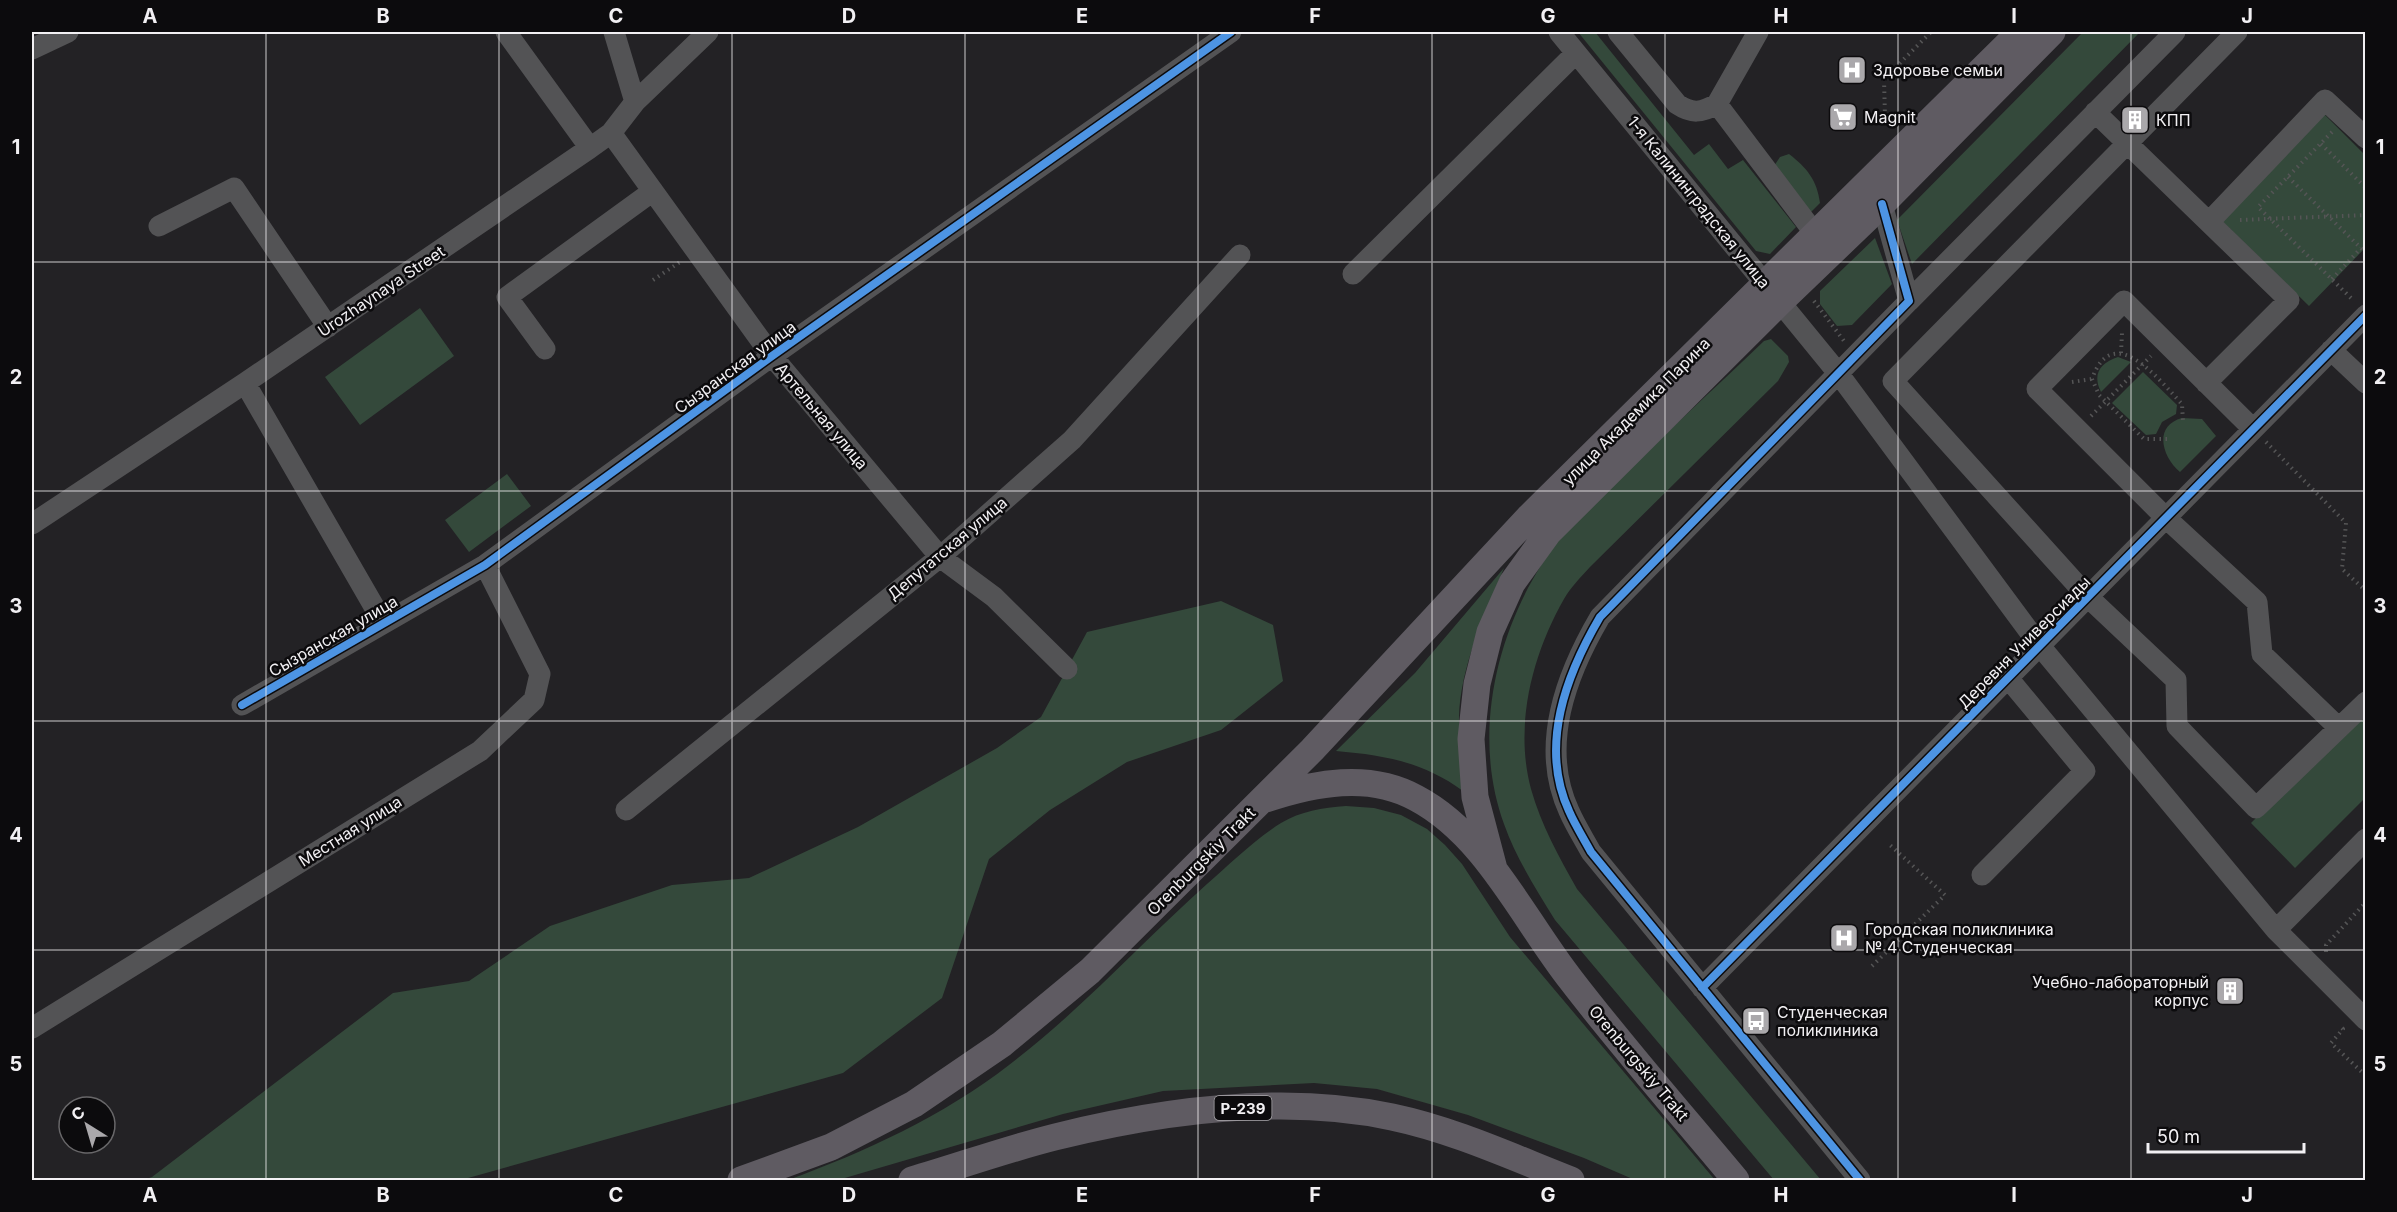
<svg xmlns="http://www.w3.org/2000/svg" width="2397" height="1212" font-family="Inter,sans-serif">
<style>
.green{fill:#34493b}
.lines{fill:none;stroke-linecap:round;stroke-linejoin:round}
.path{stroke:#555556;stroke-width:4;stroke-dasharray:1.5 4.5;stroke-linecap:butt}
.minor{stroke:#535355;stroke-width:21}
.major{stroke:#5f5b62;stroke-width:27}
.cycleway-casing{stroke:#0c0b0d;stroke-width:11}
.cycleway{stroke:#4d94e3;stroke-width:8}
.grid{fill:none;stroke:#f2f0f3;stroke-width:1.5;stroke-opacity:0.55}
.labels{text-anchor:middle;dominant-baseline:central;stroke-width:5;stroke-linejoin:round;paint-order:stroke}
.shield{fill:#0c0b0d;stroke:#adabae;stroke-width:1.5}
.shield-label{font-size:15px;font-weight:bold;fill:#f2f0f3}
.poi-label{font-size:16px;fill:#f2f0f3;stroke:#0c0b0d;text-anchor:start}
.street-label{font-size:16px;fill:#f2f0f3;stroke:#0c0b0d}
.neatline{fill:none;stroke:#f2f0f3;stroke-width:2}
.grid-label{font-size:20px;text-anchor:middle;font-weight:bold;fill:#f2f0f3}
</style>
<rect width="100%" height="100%" fill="#232225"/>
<path class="green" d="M 1578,32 L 1595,32 L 1694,155 L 1709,144 L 1728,169 L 1743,160 L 1796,227 L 1770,254 L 1756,251 L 1747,240 Z
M 2083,32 L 2140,32 L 1912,264 L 1897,220 Z
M 2324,114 L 2365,155 L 2365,248 L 2309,306 L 2221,220 Z
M 1789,154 C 1807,168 1817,180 1820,203 L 1809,214 L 1772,169 L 1780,157 Z
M 1875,238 L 1892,284 L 1852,325 L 1837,326 L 1820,304 L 1820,291 Z
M 420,308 L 454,356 L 360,425 L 325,377 Z
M 1771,339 L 1788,356 L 1789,362 L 1778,381 L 1590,567 C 1581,577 1571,587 1564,599 C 1532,655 1514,726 1531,789 C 1541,825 1559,857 1577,889 L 1821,1180 L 1774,1180 L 1555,920 C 1536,889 1516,858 1504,824 C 1469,728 1500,615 1561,537 C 1576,519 1596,503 1613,486 C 1662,436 1714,389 1764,341 Z
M 2118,357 L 2131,362 L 2101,392 C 2092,374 2100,363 2118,357 Z
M 2143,372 L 2177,405 L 2176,414 L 2162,422 L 2156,434 L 2146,435 L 2112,403 Z
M 2182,418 L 2202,419 L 2216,436 L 2180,472 C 2162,457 2153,426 2182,418 Z
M 507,474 L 531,506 L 469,552 L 445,520 Z
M 1504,568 C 1485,614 1460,667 1459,718 C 1459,742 1462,767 1463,791 C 1424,762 1383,755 1336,751 L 1415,673 Z
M 1221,601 L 1273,625 L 1283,681 L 1221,730 L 1127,762 L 1050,810 L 989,859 L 942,998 L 843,1073 L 461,1180 L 143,1180 L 152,1177 L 393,993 L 469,981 L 550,926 L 672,885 L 749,878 L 858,827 L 997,748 L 1041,717 L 1087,632 Z
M 2365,709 L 2365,798 L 2295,868 L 2251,823 Z
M 1346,806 L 1374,808 L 1401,815 L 1427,829 L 1445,845 L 1462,864 L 1510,937 L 1715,1180 L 1635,1180 L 1584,1158 L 1468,1115 L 1377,1089 L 1314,1083 L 1163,1091 L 1063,1114 L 838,1180 L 788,1180 C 865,1152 943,1116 1009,1065 C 1080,1011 1140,944 1207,884 C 1230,864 1254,840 1281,823 C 1301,811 1322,808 1346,806 Z"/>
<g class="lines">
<path class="path" d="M 1885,117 L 1884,79 L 1931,32
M 2332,132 L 2258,207 L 2354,301
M 2321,144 L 2366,188
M 2288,177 L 2366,253
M 2240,220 L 2366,215
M 2332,279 L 2361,248
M 653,280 L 680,262
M 1814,301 L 1844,341
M 2121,353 L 2122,333
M 2072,382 L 2092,379
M 2091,416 L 2151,356
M 2167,439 L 2144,439 L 2099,395 L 2092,379 C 2113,319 2160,381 2182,404 L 2183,422
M 2266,442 L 2346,523 L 2342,569 L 2366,591
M 2326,952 L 2326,945 L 2366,902
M 1872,966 L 1945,895 L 1890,845
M 2342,1028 L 2343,1029 L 2331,1043 L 2366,1076"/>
<path class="minor" d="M 506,32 L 590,148
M 614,32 L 635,102
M 1559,32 L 1838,373 L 2040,646 L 2276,930 L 2366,1020
M 1618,32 L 1677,104 C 1692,114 1701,113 1717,104
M 1758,32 L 1717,104 L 1816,235
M 2237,32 L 1893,381 L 2088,597 L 2176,680 L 2177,726 L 2256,808 L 2366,702
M 32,49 L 68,32
M 2095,112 L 2289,300 L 2206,383
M 611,133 L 772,356 L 940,557 L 994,597 L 1067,669
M 2210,221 L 2325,100 L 2366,138
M 159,226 L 234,188 L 328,327
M 1353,274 L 1576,53
M 1909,301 L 2175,32
M 545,349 L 507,297 L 653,191
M 2331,350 L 2366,383
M 245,383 L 383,622
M 2253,429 L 2124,301 L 2037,389 L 2166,518 L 2257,602 L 2262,654 L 2339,728
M 32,524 L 245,383 L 590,148 L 611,133 L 635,102 L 708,32
M 242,705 L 485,565 L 772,356 L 1231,32
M 626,810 L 940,557 L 1072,440 L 1240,255
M 1982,875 L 2085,771 L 2008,678
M 2276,930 L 2366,839
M 1702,988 L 2366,315
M 32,1028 L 480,751 L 534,700 L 540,674 L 485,565
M 1860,1180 L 1591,852 C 1584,839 1575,825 1569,811 C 1539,746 1566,675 1600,617 L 1909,301 L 1882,204"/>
<path class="major" d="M 1266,799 C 1314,783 1369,772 1416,798 C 1486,835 1523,919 1571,980 C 1624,1049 1681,1114 1736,1180
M 1494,869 L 1475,797 L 1471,739 L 1477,684 L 1490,632 L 1512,583 L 1548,533 L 1780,302 L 1882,204 L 2052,32
M 741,1180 L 831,1147 L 914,1104 L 1002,1044 L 1090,971 L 1312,750 L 1530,516 L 2020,32
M 912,1180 C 960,1166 1007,1149 1055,1137 C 1160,1111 1285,1094 1392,1117 C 1454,1130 1512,1157 1571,1180"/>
<g class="cycleway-casing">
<path id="cycleway" d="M 242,705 L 485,565 L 772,356 L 1231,32
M 1702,988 L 2366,315
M 1860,1180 L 1591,852 C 1584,839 1575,825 1569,811 C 1539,746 1566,675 1600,617 L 1909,301 L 1882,204"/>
</g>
<use href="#cycleway" class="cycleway"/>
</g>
<path class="grid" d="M 266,32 L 266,1180M 499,32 L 499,1180M 732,32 L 732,1180M 965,32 L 965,1180M 1198,32 L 1198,1180M 1432,32 L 1432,1180M 1665,32 L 1665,1180M 1898,32 L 1898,1180M 2131,32 L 2131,1180M 32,262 L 2366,262M 32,491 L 2366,491M 32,721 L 2366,721M 32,950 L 2366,950"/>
<defs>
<g id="hospital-square" transform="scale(1.5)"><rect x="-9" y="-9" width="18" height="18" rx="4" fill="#aaa8ab" stroke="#0c0b0d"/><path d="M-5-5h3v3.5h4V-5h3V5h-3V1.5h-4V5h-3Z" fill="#fff"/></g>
<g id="supermarket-square" transform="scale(1.5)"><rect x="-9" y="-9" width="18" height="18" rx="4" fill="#aaa8ab" stroke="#0c0b0d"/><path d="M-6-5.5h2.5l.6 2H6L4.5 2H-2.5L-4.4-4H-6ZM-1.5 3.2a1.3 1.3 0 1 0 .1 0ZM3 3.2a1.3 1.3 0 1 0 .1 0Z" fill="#fff"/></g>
<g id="building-square" transform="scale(1.5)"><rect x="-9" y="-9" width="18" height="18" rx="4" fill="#aaa8ab" stroke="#0c0b0d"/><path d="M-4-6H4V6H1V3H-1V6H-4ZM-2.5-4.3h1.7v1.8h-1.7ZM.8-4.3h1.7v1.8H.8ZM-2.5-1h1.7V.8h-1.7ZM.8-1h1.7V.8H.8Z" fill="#fff"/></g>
<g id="bus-square" transform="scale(1.5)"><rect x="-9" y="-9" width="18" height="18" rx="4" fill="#aaa8ab" stroke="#0c0b0d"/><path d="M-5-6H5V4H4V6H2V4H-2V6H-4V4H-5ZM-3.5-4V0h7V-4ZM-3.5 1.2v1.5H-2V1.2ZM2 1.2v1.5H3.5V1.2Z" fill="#fff"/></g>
</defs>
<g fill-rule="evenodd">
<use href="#hospital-square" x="1852" y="70"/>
<use href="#supermarket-square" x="1843" y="117"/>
<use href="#building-square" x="2135" y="120"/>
<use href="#hospital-square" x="1844" y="938"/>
<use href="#building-square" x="2230" y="991"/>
<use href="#bus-square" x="1756" y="1021"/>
</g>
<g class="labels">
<rect class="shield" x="1214.5" y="1096" width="57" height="24" rx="4.5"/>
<g class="shield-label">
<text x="1243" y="1108">Р-239</text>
</g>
<g class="poi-label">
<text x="1873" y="70">Здоровье семьи</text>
<text x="1864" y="117">Magnit</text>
<text x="2156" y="120">КПП</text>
<text x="1865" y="929">Городская поликлиника<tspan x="1865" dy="18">№ 4 Студенческая</tspan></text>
<text x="2209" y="982" text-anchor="end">Учебно-лабораторный<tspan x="2209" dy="18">корпус</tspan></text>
<text x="1777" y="1012">Студенческая<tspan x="1777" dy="18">поликлиника</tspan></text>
</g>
<g class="street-label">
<text transform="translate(1699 202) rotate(51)">1-я Калининградская улица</text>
<text transform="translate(381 291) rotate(-34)">Urozhaynaya Street</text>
<text transform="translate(735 367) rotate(-36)">Сызранская улица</text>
<text transform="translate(1636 411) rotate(-45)">улица Академика Парина</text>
<text transform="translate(822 416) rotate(50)">Артельная улица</text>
<text transform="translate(947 548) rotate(-40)">Депутатская улица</text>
<text transform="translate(333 636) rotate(-30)">Сызранская улица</text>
<text transform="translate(2024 642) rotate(-45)">Деревня Универсиады</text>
<text transform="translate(350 831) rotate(-32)">Местная улица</text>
<text transform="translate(1201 861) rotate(-45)">Orenburgskiy Trakt</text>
<text transform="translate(1639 1063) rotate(50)">Orenburgskiy Trakt</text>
</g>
</g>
<rect width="2397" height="1212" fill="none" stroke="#0c0b0d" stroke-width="66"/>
<g transform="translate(87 1125) rotate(323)"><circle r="28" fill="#0c0b0d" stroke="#686769" stroke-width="1.5"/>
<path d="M0-4.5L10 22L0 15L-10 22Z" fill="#aaa8ab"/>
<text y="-9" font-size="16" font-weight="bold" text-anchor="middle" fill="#f2f0f3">С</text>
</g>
<path d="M2148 1143v9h156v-9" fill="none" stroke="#f2f0f3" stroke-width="3"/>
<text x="2157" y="1143" font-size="18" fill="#f2f0f3" stroke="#0c0b0d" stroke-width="4.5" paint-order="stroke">50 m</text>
<rect x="33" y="33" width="2331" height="1146" class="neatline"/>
<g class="grid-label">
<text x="150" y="23">A</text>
<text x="383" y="23">B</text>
<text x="616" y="23">C</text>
<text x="849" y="23">D</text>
<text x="1082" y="23">E</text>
<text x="1315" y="23">F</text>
<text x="1548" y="23">G</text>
<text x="1781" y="23">H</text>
<text x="2014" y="23">I</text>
<text x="2247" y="23">J</text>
<text x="16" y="154">1</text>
<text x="2380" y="154">1</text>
<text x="16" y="384">2</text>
<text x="2380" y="384">2</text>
<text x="16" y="613">3</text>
<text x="2380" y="613">3</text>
<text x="16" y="842">4</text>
<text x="2380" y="842">4</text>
<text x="16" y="1071">5</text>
<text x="2380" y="1071">5</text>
<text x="150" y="1202">A</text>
<text x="383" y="1202">B</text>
<text x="616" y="1202">C</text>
<text x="849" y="1202">D</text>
<text x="1082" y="1202">E</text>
<text x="1315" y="1202">F</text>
<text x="1548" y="1202">G</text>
<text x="1781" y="1202">H</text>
<text x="2014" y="1202">I</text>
<text x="2247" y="1202">J</text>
</g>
</svg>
